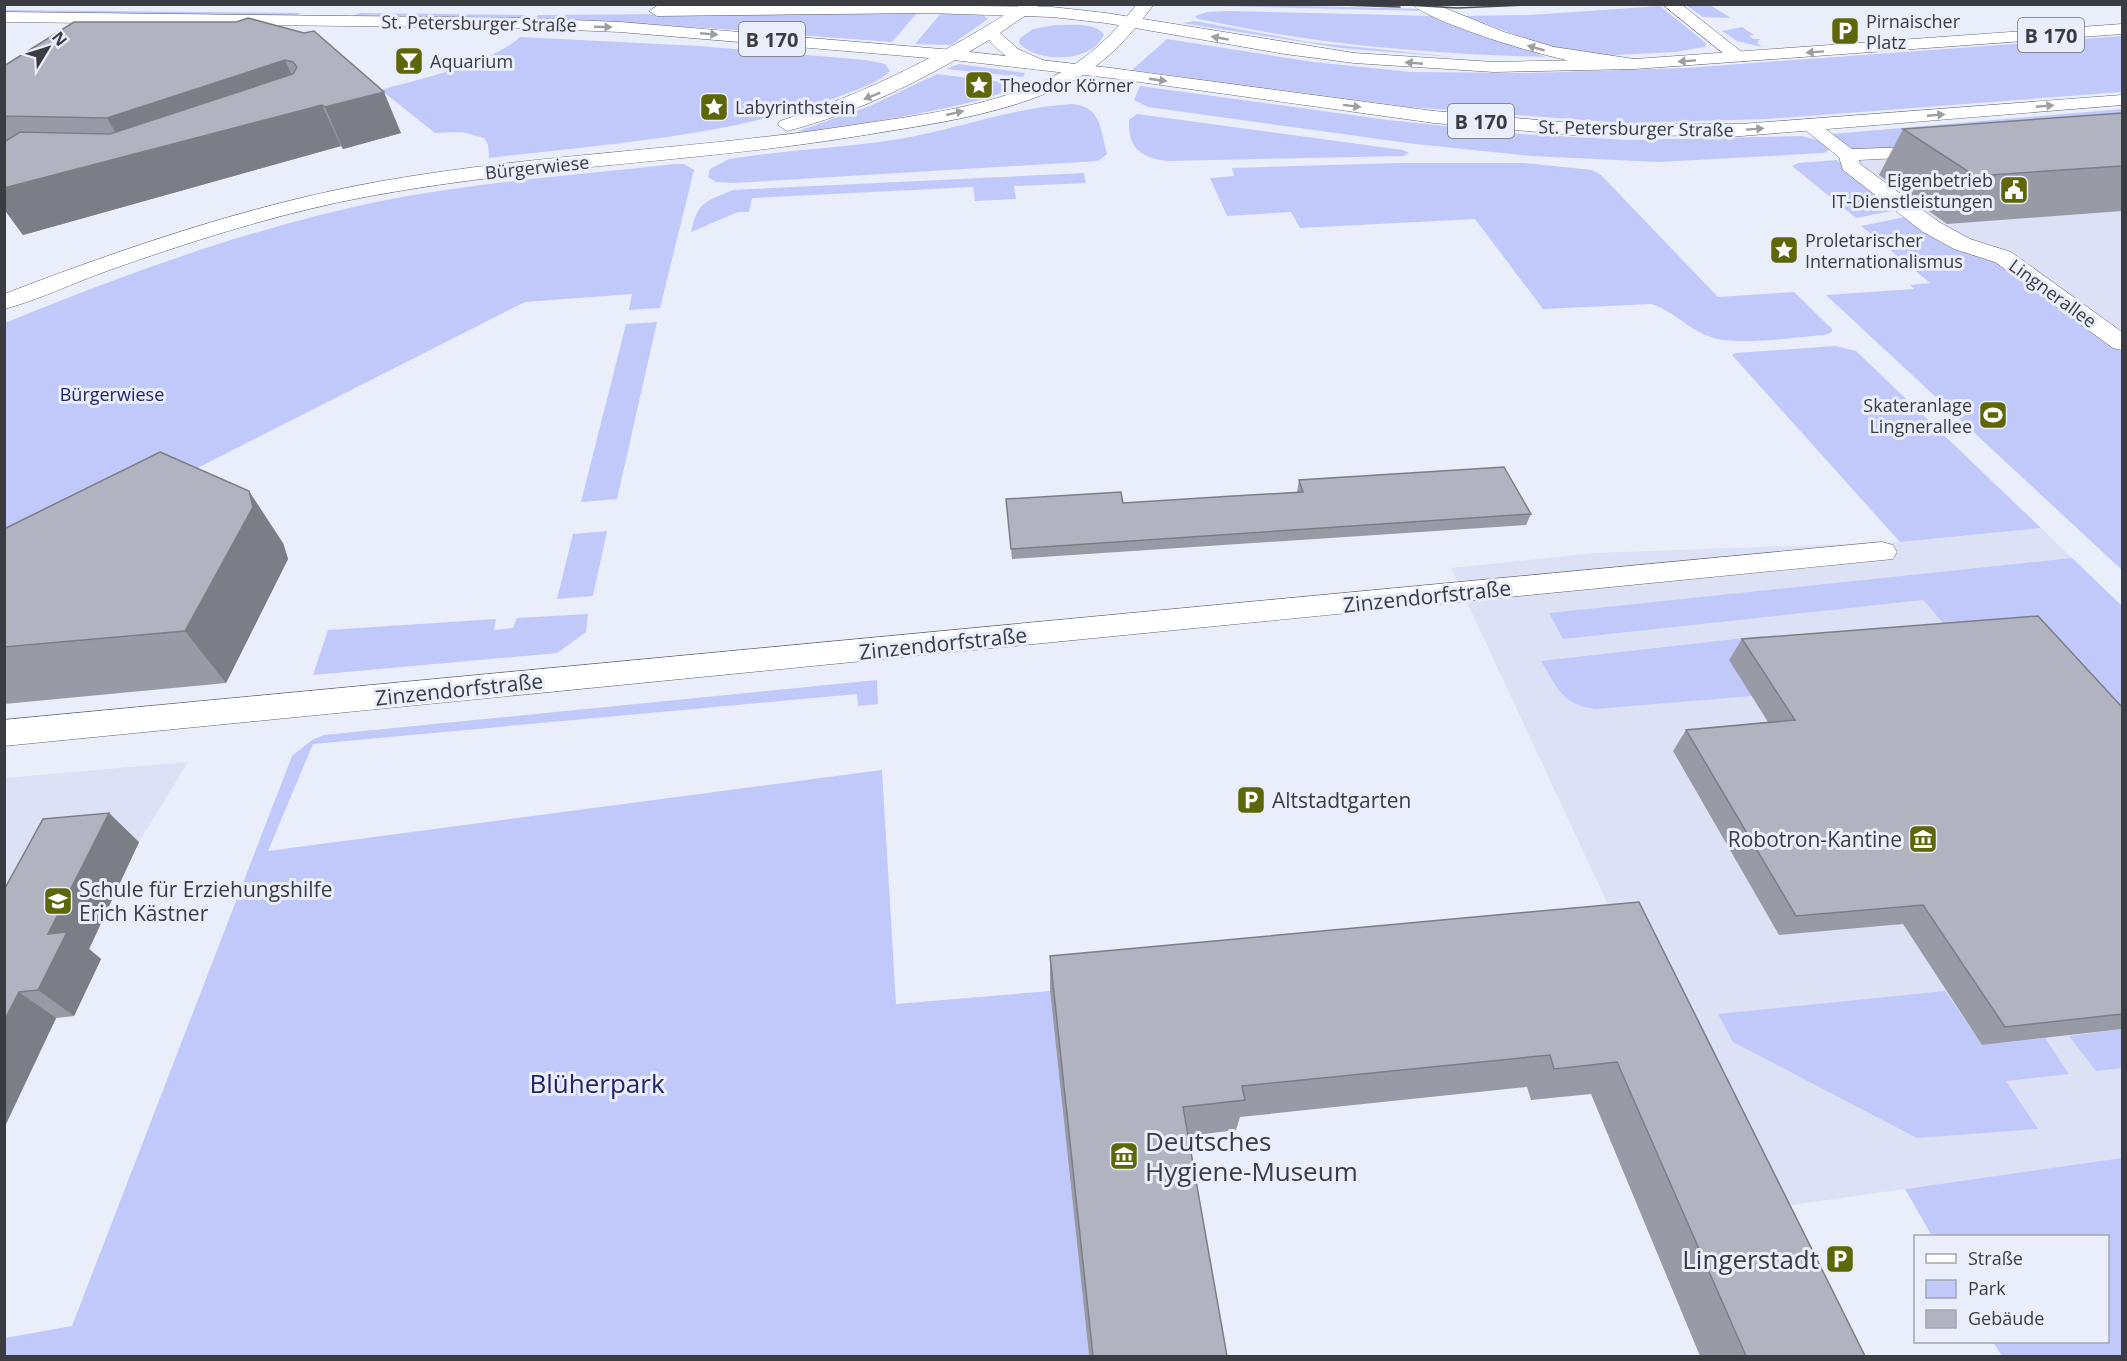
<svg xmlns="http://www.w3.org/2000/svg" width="2127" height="1361" font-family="'Open Sans',sans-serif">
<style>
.built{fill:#dde1f6}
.green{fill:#c0c9fa}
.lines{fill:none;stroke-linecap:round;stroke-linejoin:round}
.minor-casing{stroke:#61636e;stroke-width:1}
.secondary-casing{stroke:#61636e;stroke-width:1}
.primary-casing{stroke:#61636e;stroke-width:1}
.minor{fill:#fff;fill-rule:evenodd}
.secondary{fill:#fff;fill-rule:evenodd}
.primary{fill:#fff;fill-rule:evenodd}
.tram{stroke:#4f5156;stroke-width:1.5}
.wall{fill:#989ba5}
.shaded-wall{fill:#7c7e86}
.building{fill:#b1b4c0;stroke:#7c7e86;stroke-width:1.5}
.oneway{fill:#9d9ea0}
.labels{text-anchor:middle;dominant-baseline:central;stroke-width:6;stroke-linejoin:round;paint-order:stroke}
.far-poi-label{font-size:18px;fill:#3b3c41;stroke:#eaedfa;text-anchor:start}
.far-street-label{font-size:18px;fill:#3b3c41;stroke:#eaedfa}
.far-park-label{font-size:18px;fill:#23226b;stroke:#eaedfa}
.shield{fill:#eaedfa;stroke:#707178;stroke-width:1.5}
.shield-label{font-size:20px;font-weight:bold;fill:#3b3c41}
.street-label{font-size:21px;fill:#3b3c41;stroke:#eaedfa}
.poi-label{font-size:21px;fill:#3b3c41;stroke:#eaedfa;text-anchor:start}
.near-park-label{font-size:26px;fill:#23226b;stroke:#eaedfa}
.near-poi-label{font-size:26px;fill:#3b3c41;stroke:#eaedfa;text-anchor:start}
</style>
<rect width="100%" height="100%" fill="#eaedfa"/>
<path class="built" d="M 2122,139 L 2122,334 L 2053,284 L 1954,235 L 1856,161 Z
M 2041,528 L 2122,606 L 2122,1158 L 1743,1212 L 1618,926 L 1451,568 L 1596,553 L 1900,542 Z
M 188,762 L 139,842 L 83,960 L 74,1016 L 56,1019 L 5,1128 L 5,778 Z"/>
<path class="green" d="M 1271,5 L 1422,9 L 1428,11 L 1221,6 Z
M 1686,5 L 1710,5 L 1731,18 L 1703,17 Z
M 1660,6 L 1706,43 L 1705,47 L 1675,52 L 1596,56 L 1548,47 L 1465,16 L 1530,15 Z
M 5,10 L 299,13 L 301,13 L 295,16 L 5,13 Z
M 1229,11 L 1436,16 L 1546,57 C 1468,55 1388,50 1310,39 C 1272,34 1235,26 1198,19 L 1195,16 L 1207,12 Z
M 918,12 L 892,42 L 707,28 L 533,20 L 538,15 Z
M 942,12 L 983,15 L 988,19 L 951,45 L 915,44 Z
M 360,13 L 525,15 L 520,20 L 353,16 Z
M 1195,21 L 1309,42 L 1464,58 L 1341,48 L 1182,23 Z
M 1056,25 C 1070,25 1094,22 1104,34 C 1093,63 1038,64 1019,43 L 1020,38 L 1033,29 Z
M 1742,27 L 1754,35 L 1749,36 L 1754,39 L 1760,39 L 1757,43 L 1762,47 L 1737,41 L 1722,31 Z
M 2122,36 L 2122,92 L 1768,119 L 1623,123 L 1410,107 L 1132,70 L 1167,39 L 1313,62 L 1411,72 L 1529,73 L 1686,68 Z
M 520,37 L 699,46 L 866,60 L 885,64 L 890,71 C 878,84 854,90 838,97 C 726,137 606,144 489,158 L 488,144 L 484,138 L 462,132 L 435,133 L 381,90 C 419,79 491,64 520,37 Z
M 959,64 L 1025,73 L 1023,77 L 946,69 Z
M 937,74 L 1018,84 C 996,105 844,126 806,132 L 798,131 L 870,106 Z
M 1140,86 L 1388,120 L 1521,134 L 1629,140 L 1802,136 L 1817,140 L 1830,149 L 1824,153 L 1658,162 L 1532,156 L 1415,144 L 1148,107 L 1134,100 Z
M 1072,104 C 1102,107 1100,129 1107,154 L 1098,161 L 734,183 L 716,182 L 708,177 L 710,169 L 729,159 C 791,149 854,148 915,136 C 968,125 1018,107 1072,104 Z
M 2122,109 L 2122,131 L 1854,151 L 1832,134 Z
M 1137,114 L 1403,150 L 1409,153 L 1403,156 L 1167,161 C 1140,157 1128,148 1129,120 Z
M 1837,160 L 1897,210 L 1856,218 L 1792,166 L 1798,163 Z
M 1400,163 L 1523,163 L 1592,170 L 1601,175 L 1718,297 L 1794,292 L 1832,329 L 1832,332 L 1825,335 C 1795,337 1733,347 1708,336 C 1687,328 1672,310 1651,304 L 1543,309 L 1475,219 L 1300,228 L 1291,212 L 1227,216 L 1210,178 L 1234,176 L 1232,168 Z
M 675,164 L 684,164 L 694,170 L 660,308 L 629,310 L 632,294 L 525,302 L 65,535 L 5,574 L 5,323 C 127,273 251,228 381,201 C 478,182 577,175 675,164 Z
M 1084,173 L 1086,183 L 1014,186 L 1016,199 L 975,201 L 973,187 L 752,198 L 749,212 L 738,212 L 691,232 C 698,201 705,202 733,190 Z
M 1905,217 L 2004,265 L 2122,352 L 2122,570 L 1826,295 L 1914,289 L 1910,285 L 1930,283 L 1861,226 Z
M 657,322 L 617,499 L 581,502 L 626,324 Z
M 1836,346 L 1856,351 L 2041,528 L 1900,542 L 1732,355 L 1735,353 Z
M 607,531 L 593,596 L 557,599 L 573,534 Z
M 2072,558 L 2122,606 L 2122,753 L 1960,642 L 1923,600 L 1563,639 L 1549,613 Z
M 588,614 L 586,632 L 557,653 L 313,675 L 328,630 L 496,619 L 494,630 L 513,628 L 517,618 Z
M 1762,636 L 1776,656 L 1752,696 L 1595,709 C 1562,705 1557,687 1541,661 Z
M 877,680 L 878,704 L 858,706 L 857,694 L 313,744 L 268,851 L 882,770 L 896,1004 L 1050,991 L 1089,1356 L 5,1356 L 5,1338 L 72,1326 L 292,756 L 312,740 L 324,735 Z
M 1945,991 L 1982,1045 L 2045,1038 L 2069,1074 L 2006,1081 L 2038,1129 L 1917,1138 L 1733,1042 L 1718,1014 Z
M 2122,1029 L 2122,1068 L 2096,1071 L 2069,1036 Z
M 2122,1158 L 2122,1356 L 2002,1356 L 1993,1342 L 2108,1342 L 2108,1236 L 1932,1236 L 1905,1189 Z"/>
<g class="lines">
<g class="minor-casing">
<path id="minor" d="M 1662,4 L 1681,4 L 1748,57 L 1745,61 L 1733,61 Z
M 1808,119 L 1815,121 L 1852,149 L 1944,146 L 1947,150 L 1944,154 L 1937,156 L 1859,160 L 1860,164 L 1939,222 L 1970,239 L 2011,252 L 2122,332 L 2122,350 L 2113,348 L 1995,262 L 1954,249 L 1923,232 L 1843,170 L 1839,157 L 1799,125 Z
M 1882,542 L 1893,545 L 1897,552 L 1893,559 L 4,746 L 4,720 Z"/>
</g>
<g class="secondary-casing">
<path id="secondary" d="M 1022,4 L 1042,4 L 1000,33 L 1018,49 L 1045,61 L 1048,65 L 1045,69 C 1026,73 1000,54 989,40 C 927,78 858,113 787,131 L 778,125 L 780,121 C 867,93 946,53 1022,4 Z
M 1137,4 L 1154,4 C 1129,38 1102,67 1065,85 C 1003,115 931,124 865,135 C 690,164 513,166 340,202 C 261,219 183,244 107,271 C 73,283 39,300 4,309 L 4,294 C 127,247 252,204 382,181 C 542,153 706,149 867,123 C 929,114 995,105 1052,77 C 1087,60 1113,35 1137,4 Z
M 1412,4 L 1435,4 L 1504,32 L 1554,47 L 1634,59 L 1643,64 C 1627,86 1432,26 1412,4 Z"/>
</g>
<g class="primary-casing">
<path id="primary" d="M 812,4 L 1052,7 L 1106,13 L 1354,53 L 1494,62 L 1635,59 L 2122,24 L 2122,34 L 1635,69 L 1494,72 L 1354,63 L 1285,54 L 1106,23 L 1052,17 L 929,13 L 657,16 L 649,11 L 657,6 Z
M 4,12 L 523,18 L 620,22 L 953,50 L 1111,68 L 1434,111 L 1573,123 L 1741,124 L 2122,95 L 2122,105 L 1741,136 L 1573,135 L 1434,123 L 1111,78 L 953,60 L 620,32 L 523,28 L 4,22 Z"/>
</g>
<use href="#minor" class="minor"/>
<use href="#secondary" class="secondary"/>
<use href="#primary" class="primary"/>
<path class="tram" d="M 1312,4 L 1400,7
M 1391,4 L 1457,8 L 1549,4"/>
</g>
<path class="wall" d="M 236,22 L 401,133 L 343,149 L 341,146 L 23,235 L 4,209 L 4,66 Z
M 2122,113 L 2122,211 L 1947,224 L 1879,175 L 1903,129 Z
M 1299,480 L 1531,514 L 1526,525 L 1012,559 L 1006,499 L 1123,503 L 1297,492 Z
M 4,529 L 283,543 L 288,559 L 226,683 L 4,704 Z
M 1742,639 L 2122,707 L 2122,1029 L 1982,1045 L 1903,924 L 1779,935 L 1673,751 L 1686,730 L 1768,722 L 1729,660 Z
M 139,842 L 89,949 L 101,959 L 74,1016 L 56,1018 L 4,1128 L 4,890 Z
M 1639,902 L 1865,1356 L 1700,1356 L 1591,1094 L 1531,1100 L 1527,1087 L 1240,1117 L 1236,1130 L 1188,1136 L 1227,1356 L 1089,1356 L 1050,991 L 1050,956 Z"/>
<path class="shaded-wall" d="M 285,60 L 303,100 L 322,105 L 341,146 L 23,235 L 4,209 L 4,188 L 129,155 L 107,118 Z
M 384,92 L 401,133 L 343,149 L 325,107 Z
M 249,491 L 283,543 L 288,559 L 226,683 L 185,631 Z
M 109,813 L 139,842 L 89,949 L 101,959 L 74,1016 L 38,990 L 48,934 Z
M 19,992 L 56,1018 L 4,1128 L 4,1021 Z"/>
<path class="building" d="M 248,18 L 304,33 L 314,31 L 384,92 L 325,107 L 322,105 L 4,188 L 4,142 L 20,132 L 110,134 L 293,74 L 297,67 L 293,62 L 285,60 L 107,118 L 4,116 L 4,66 L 74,22 L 236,22 Z
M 2122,113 L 2122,166 L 1975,176 L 1903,129 Z
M 160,452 L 249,491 L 253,507 L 185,631 L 4,647 L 4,529 Z
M 1504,467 L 1531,514 L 1011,549 L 1006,499 L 1121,492 L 1123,503 L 1233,496 L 1303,492 L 1299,480 Z
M 2038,616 L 2122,707 L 2122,1014 L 2005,1027 L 1923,905 L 1796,916 L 1686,730 L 1795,720 L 1742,639 Z
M 109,813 L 48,934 L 67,932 L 38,990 L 19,992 L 4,1021 L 4,890 L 43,819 Z
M 1639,902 L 1865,1356 L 1746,1356 L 1617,1062 L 1554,1069 L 1550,1055 L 1242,1086 L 1245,1100 L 1183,1107 L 1227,1356 L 1093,1356 L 1050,956 Z"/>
<defs><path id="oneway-solid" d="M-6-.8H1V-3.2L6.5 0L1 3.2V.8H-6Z" transform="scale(1.5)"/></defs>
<g class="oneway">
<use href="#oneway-solid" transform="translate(603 27) rotate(2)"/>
<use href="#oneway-solid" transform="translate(709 34) rotate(5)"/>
<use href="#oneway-solid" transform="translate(1220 38) rotate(-170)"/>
<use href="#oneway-solid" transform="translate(1536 48) rotate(-164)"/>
<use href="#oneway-solid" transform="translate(1815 52) rotate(176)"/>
<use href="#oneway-solid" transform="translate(1687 61) rotate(176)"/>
<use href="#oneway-solid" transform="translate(1414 63) rotate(-175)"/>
<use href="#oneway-solid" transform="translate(1158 80) rotate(8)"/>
<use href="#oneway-solid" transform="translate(872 96) rotate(158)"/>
<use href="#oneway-solid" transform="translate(1352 106) rotate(7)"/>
<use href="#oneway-solid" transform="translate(2045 106) rotate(-5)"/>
<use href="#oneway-solid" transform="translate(955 113) rotate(-13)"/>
<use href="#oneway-solid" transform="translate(1936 115) rotate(-5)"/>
<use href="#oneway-solid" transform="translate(1755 129) rotate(-4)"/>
</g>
<defs>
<g id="parking-square" transform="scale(1.5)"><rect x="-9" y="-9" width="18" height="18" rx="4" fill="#5e6708" stroke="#eaedfa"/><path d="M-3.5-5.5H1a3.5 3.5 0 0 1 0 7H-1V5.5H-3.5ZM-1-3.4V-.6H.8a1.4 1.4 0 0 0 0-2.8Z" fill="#fff"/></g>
<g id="bar-square" transform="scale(1.5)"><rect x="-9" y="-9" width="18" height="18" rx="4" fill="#5e6708" stroke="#eaedfa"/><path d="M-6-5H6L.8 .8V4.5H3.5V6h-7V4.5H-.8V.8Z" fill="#fff"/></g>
<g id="sight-square" transform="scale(1.5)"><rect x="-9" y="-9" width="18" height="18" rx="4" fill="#5e6708" stroke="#eaedfa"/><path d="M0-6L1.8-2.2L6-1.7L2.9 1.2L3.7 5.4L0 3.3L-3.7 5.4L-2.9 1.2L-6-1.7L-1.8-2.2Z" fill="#fff"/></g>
<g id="civic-square" transform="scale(1.5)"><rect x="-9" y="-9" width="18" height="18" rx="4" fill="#5e6708" stroke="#eaedfa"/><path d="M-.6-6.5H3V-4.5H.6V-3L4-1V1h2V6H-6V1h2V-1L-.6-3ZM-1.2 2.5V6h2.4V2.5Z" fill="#fff"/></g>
<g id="stadium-square" transform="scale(1.5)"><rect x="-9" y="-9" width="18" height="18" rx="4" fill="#5e6708" stroke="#eaedfa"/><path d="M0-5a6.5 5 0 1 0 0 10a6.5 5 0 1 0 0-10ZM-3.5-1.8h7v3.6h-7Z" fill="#fff"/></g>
<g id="museum-square" transform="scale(1.5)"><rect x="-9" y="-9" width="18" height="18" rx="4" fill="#5e6708" stroke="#eaedfa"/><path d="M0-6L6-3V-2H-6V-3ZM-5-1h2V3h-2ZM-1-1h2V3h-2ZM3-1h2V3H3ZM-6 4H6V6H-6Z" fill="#fff"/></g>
<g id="school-square" transform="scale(1.5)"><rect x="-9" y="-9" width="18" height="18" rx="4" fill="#5e6708" stroke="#eaedfa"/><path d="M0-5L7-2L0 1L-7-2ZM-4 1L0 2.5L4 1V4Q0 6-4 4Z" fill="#fff"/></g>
</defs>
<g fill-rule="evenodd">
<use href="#parking-square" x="1845" y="31"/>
<use href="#bar-square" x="409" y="61"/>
<use href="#sight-square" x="979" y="85"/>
<use href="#sight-square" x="714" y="107"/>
<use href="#civic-square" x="2014" y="190"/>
<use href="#sight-square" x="1784" y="250"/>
<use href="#stadium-square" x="1993" y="415"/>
<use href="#parking-square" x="1251" y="800"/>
<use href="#museum-square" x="1923" y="839"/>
<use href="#school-square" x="58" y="901"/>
<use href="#museum-square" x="1124" y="1156"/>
<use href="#parking-square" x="1840" y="1259"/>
</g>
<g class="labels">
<g class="far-poi-label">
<text x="1866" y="21">Pirnaischer<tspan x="1866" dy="21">Platz</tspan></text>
<text x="430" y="61">Aquarium</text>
<text x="1000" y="85">Theodor Körner</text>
<text x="735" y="107">Labyrinthstein</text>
<text x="1993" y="180" text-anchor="end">Eigenbetrieb<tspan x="1993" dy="21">IT-Dienstleistungen</tspan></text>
<text x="1805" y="240">Proletarischer<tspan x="1805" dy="21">Internationalismus</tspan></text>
<text x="1972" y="405" text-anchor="end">Skateranlage<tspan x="1972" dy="21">Lingnerallee</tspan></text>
</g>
<g class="far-street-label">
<text transform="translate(479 23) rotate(1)">St. Petersburger Straße</text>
<text transform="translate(1636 128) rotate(1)">St. Petersburger Straße</text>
<text transform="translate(537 167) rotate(-6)">Bürgerwiese</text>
<text transform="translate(2053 293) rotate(36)">Lingnerallee</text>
</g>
<g class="far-park-label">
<text x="112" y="394">Bürgerwiese</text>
</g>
<g class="shield">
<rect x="2018" y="18" width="66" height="34" rx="4.5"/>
<rect x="739" y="22" width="66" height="34" rx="4.5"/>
<rect x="1448" y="104" width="66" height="34" rx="4.5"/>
</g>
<g class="shield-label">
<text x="2051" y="35">B 170</text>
<text x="772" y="39">B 170</text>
<text x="1481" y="121">B 170</text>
</g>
<g class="street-label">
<text transform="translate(1427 596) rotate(-6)">Zinzendorfstraße</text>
<text transform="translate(943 643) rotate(-6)">Zinzendorfstraße</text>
<text transform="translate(459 689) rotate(-6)">Zinzendorfstraße</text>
</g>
<g class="poi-label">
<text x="1272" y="800">Altstadtgarten</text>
<text x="1902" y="839" text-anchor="end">Robotron-Kantine</text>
<text x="79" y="889">Schule für Erziehungshilfe<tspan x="79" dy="24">Erich Kästner</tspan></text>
</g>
<g class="near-park-label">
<text x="597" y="1083">Blüherpark</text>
</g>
<g class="near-poi-label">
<text x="1145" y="1141">Deutsches<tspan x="1145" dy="30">Hygiene-Museum</tspan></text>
<text x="1819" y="1259" text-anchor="end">Lingerstadt</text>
</g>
</g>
<rect width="2127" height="1361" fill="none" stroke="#3b3c41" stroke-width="12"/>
<rect x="1914" y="1235" width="195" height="108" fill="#eaedfa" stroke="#a4a6b0" stroke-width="1.5"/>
<rect x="1926" y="1254" width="30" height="9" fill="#ffffff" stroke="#a4a6b0" stroke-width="1.5"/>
<text x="1968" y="1265" font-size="18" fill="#3b3c41">Straße</text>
<rect x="1926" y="1280" width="30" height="18" fill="#c0c9fa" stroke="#a4a6b0" stroke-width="1.5"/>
<text x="1968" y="1295" font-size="18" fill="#3b3c41">Park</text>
<rect x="1926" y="1310" width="30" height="18" fill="#b1b4c0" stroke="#a4a6b0" stroke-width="1.5"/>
<text x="1968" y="1325" font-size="18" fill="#3b3c41">Gebäude</text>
<g transform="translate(48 48) rotate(52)" stroke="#eaedfa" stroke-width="4.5" paint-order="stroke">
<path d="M0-4.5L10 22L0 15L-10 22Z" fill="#3b3c41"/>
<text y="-9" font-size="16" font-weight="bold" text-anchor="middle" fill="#3b3c41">N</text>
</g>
</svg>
